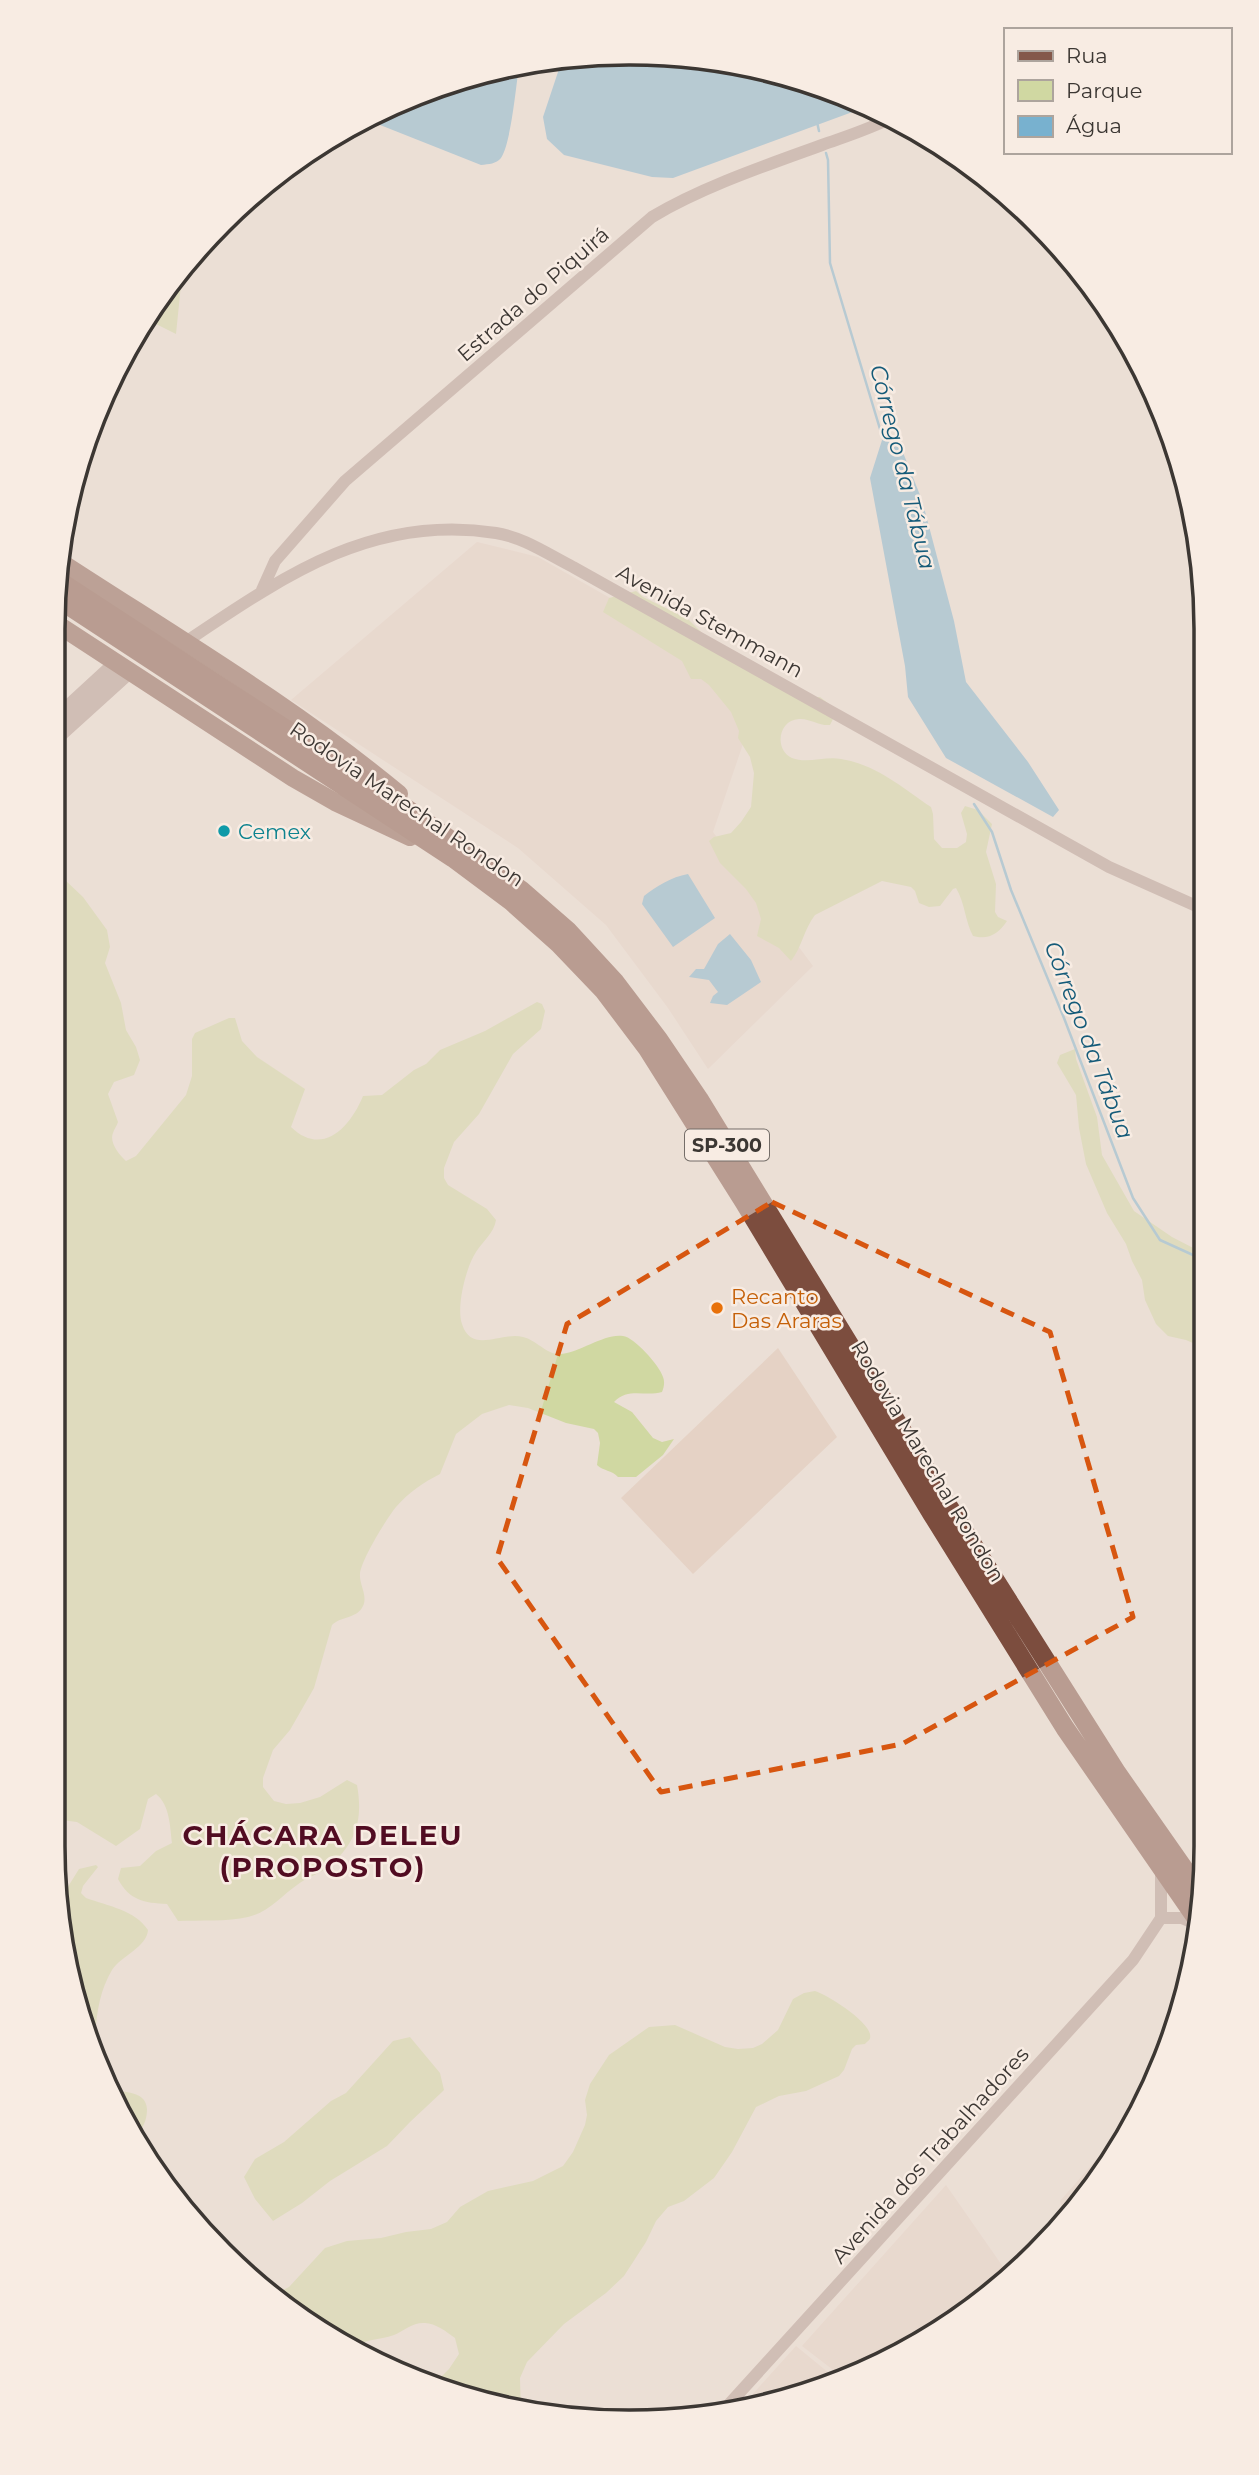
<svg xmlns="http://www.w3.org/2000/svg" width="1259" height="2475" font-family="Montserrat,sans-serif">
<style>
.built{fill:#e5d2c5}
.green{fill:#d0d8a2}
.water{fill:#78b1cf}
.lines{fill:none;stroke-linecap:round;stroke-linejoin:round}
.stream{stroke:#78b1cf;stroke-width:2.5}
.minor{stroke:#b0978e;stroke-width:12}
.tertiary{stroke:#b0978e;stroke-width:16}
.primary{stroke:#84584a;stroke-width:18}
.trunk{stroke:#7c4d3e;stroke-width:19}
.marked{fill:none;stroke:#d75610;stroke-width:5;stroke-dasharray:14 9;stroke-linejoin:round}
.culture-dot{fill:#0f9aa8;stroke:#f8ece3;stroke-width:2.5}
.food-dot{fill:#e8710a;stroke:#f8ece3;stroke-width:2.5}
.labels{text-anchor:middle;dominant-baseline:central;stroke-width:5;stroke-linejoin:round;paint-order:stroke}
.shield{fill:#f8ece3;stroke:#746d68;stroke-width:2}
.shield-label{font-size:19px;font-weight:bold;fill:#3c3733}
.street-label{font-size:21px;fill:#3c3733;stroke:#f8ece3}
.culture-label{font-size:21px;fill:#0d838f;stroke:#f8ece3;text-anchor:start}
.food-label{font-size:21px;fill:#c56008;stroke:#f8ece3;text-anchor:start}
.water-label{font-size:23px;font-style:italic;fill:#155b79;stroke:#f8ece3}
.district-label{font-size:28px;font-weight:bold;letter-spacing:2px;fill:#510c22;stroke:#f8ece3}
.rim{fill:none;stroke:#3c3733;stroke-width:3.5}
</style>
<rect width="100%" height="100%" fill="#ebdfd6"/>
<path class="built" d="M 477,542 L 538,557 L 763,685 L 713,832 L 813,966 L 708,1069 L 668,1008 L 606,925 L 518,848 L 291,700 Z
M 778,1348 L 837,1437 L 693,1574 L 621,1498 Z
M 1141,2109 L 1064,2216 L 1060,2201 Z
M 946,2185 L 1008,2274 L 885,2363 L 841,2376 L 802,2346 Z
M 796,2346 L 835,2378 L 794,2390 L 786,2384 L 793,2391 L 742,2406 Z"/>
<path class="green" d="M 177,272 L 182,275 L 176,334 L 146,319 Z
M 636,591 L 643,597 L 688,619 L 712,643 L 807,698 L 820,697 L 829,704 L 833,719 L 830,725 C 819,726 809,718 799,719 C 778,720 774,750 792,758 C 807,764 825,756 841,759 C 875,764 903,788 931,807 L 933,814 L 934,839 L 942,848 L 957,848 L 966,842 L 967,834 L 961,813 L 965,806 L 978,810 L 992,824 L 986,852 L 996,884 L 995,912 L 998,917 L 1007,921 C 998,934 989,940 973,936 C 965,921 965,903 956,888 L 953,889 L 940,906 L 929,907 L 919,903 L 915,891 L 911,887 L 882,881 L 815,915 C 804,929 802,947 791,961 L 779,948 L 757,936 L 761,919 L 756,903 L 746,889 L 720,863 L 709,841 L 714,837 L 731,833 L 741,822 L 751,807 L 754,773 L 750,757 L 738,738 L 739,731 L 731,712 L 709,685 L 701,679 L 691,679 L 682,661 L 603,612 L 609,598 Z
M 53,856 L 64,879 L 83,897 L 107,930 L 110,947 L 105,963 L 121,1003 L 126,1030 L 136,1047 L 140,1060 L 134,1075 L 114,1082 L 108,1094 L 118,1122 C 117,1126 114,1129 113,1133 C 109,1142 119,1155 126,1161 L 136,1156 L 186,1095 L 192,1076 L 192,1039 L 195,1033 L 229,1018 L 235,1018 L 242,1041 L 257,1057 L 305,1089 L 291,1127 C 322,1157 350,1128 363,1096 L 382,1095 L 414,1070 L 426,1064 L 440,1050 L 485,1031 L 537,1002 L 542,1004 L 545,1011 L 541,1029 L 513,1054 L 479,1114 L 454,1142 L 444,1168 L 444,1178 L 448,1185 L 487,1209 L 496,1220 C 494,1233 483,1241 476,1252 C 466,1267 456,1307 462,1324 C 472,1355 502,1331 523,1337 C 537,1340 546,1355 561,1354 C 581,1352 605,1333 623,1336 C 634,1337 660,1366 663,1377 C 665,1382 664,1387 662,1392 C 645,1397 628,1387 614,1402 L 632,1412 L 653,1438 L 662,1442 L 674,1439 L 663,1455 L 636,1477 L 618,1477 C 612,1470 603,1471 597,1465 L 600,1443 L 598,1433 L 594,1429 L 566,1423 L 528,1408 L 509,1405 L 482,1414 L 456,1434 L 440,1474 C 424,1482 408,1493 396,1507 C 387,1518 361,1560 360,1574 C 359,1584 368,1596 363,1606 C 357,1619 341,1616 332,1625 L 314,1688 L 290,1730 L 273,1750 L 263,1778 L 263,1787 L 274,1801 L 286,1804 L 300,1803 L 320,1797 L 347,1780 L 357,1785 C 363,1818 357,1843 329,1866 C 320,1874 307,1877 297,1885 C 281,1896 268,1913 248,1917 C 228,1922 199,1920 178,1921 L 167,1904 C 144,1903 129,1900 118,1879 L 121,1868 L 140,1866 L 156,1851 L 172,1843 C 170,1827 170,1805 156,1794 L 148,1799 L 140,1829 L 116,1846 L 77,1822 L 53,1819 Z
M 1075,1049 L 1076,1059 L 1097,1117 L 1102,1155 L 1134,1211 L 1172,1237 L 1203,1253 L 1204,1348 L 1186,1340 L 1168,1336 L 1156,1324 L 1145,1300 L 1142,1280 L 1132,1261 L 1126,1244 L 1107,1213 L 1086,1164 L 1079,1128 L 1076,1095 L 1057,1063 L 1060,1055 Z
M 96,1865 L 98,1867 L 83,1886 L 81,1893 L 86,1898 C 108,1906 135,1910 148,1930 C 147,1947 121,1956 112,1970 C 97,1995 94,2028 96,2056 L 83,2031 L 61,1898 L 79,1869 Z
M 815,1991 C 828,1995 867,2020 870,2034 C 871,2040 869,2040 865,2044 L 856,2045 L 852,2049 L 844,2070 L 839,2076 L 806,2091 L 779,2096 L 756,2107 L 732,2152 L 714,2178 L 684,2201 L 668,2207 L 656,2221 L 646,2242 L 624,2276 L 606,2293 L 564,2324 L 527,2362 L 520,2378 L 521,2411 L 432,2386 L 449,2369 L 459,2354 L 455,2338 C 447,2332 435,2323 425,2323 C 413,2322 404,2331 394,2335 C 379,2340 365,2339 351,2348 L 309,2325 L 275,2294 L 289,2287 L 325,2248 L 347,2241 L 381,2238 L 406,2232 L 431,2229 L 447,2222 L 460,2207 L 488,2191 L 533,2181 L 563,2166 L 573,2152 L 585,2125 L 587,2115 L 585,2100 L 590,2084 L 609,2055 L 649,2027 L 675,2025 L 725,2047 L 738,2049 L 753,2048 L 762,2044 L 778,2030 L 793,1999 L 804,1993 Z
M 410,2037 L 440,2073 L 444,2090 L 442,2092 L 410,2122 L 387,2146 L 330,2181 L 302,2203 L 273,2221 L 255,2199 L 244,2177 L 255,2159 L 284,2142 L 331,2101 L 346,2093 L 393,2041 Z
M 115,2090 C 128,2093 146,2092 147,2109 C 147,2117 145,2124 140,2131 L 137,2131 Z"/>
<path class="water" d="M 667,54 L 778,72 L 866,107 L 673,178 L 652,177 L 564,155 L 547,139 L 543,117 L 563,57 Z
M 519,66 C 516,86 511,143 501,158 C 496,164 489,164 481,165 L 365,119 L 444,83 Z
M 883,437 L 902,450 L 922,500 L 954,621 L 966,682 L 1028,762 L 1059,810 L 1053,817 L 946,758 L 908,697 L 905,666 L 870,478 Z
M 688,874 L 715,918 L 673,947 L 642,904 L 644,896 C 657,886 671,877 688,874 Z
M 730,934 L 751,960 L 761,982 L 727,1005 L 710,1003 L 713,996 L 718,992 L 709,980 L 689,977 L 696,969 L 704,969 L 718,944 Z"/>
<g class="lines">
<path class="stream" d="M 817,122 L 819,131
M 826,153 L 828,160 L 830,263 L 883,439
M 974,804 L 992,832 L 1011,890 L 1064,1018 L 1133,1198 L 1160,1240 L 1204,1260"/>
<path class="minor" d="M 262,590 L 275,561 L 345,481 L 652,217 C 702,187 767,165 822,145 C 847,136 870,129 893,117
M 184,643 C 281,578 372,513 496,533 C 523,537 549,555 573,567 L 1109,867 L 1203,909
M 1161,1918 L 1182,1918 L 1198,1925
M 721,2413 L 1133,1960 L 1161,1918 L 1161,1869"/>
<path class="tertiary" d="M 54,721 L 116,664
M 54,739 L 128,672"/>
<path class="primary" d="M 59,561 C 174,636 293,706 399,794
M 54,622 L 293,778 L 335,802 L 410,837"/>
<path class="trunk" d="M 56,579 L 393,799 L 521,890 L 568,931 L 615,982 L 659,1040 L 699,1099 L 947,1504 L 1117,1773 L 1203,1896
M 54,596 L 453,858 L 512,902 L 559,944 L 604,991 L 647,1048 L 744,1202 L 932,1514 L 1065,1728 L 1199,1922"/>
</g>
<path d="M0 0H1259V2475H0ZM 772,1202 L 1050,1332 L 1133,1617 L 902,1744 L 661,1792 L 497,1558 L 567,1324 Z" fill="#ebdfd6" fill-opacity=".55" fill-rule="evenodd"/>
<path class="marked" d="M 772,1202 L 1050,1332 L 1133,1617 L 902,1744 L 661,1792 L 497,1558 L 567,1324 Z"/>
<circle class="culture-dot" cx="224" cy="831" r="7"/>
<circle class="food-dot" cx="717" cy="1308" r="7"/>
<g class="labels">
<rect class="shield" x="685" y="1129.5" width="84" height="31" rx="5"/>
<g class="shield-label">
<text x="727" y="1145">SP-300</text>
</g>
<g class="street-label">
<text transform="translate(533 294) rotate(-41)">Estrada do Piquirá</text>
<text transform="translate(710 621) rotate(29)">Avenida Stemmann</text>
<text transform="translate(407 804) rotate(34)">Rodovia Marechal Rondon</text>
<text transform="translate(928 1461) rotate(59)">Rodovia Marechal Rondon</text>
<text transform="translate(930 2155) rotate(-48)">Avenida dos Trabalhadores</text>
</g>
<g class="culture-label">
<text x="238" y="831">Cemex</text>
</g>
<g class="food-label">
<text x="731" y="1296">Recanto<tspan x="731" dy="24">Das Araras</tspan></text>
</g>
<g class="water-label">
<text transform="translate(903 467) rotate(76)">Córrego da Tábua</text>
<text transform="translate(1089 1040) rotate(69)">Córrego da Tábua</text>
</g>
<g class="district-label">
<text x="323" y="1835">CHÁCARA DELEU<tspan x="323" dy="32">(PROPOSTO)</tspan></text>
</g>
</g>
<path d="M0 0H1259V2475H0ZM629 65H630A564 564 0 0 1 1194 629V1846A564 564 0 0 1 630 2410H629A564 564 0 0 1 65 1846V629A564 564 0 0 1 629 65Z" fill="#f8ece3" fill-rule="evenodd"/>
<path class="rim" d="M629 65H630A564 564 0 0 1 1194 629V1846A564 564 0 0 1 630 2410H629A564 564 0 0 1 65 1846V629A564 564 0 0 1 629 65Z"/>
<rect x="1004" y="28" width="228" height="126" fill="#f8ece3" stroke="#ada49d" stroke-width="2"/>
<rect x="1018" y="51" width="35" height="10" fill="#84584a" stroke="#ada49d" stroke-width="2"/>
<text x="1066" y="63" font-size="21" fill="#3c3733">Rua</text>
<rect x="1018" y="80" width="35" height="21" fill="#d0d8a2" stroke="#ada49d" stroke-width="2"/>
<text x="1066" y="98" font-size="21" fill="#3c3733">Parque</text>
<rect x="1018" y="116" width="35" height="21" fill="#78b1cf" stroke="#ada49d" stroke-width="2"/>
<text x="1066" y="133" font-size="21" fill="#3c3733">Água</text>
</svg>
